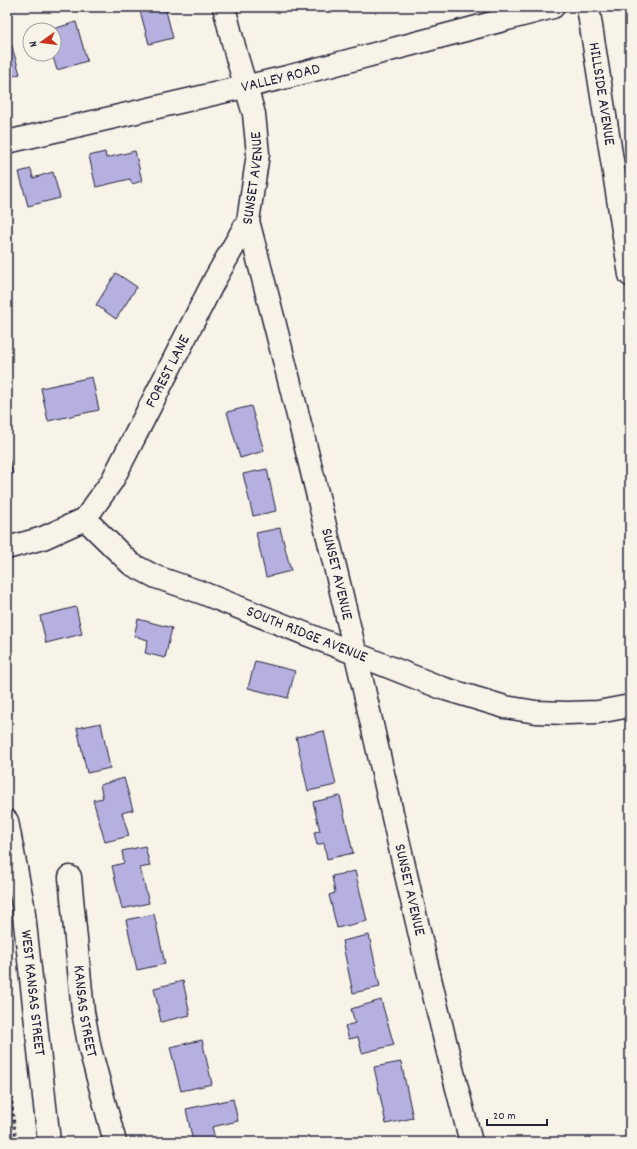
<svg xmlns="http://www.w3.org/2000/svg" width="637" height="1149" font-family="Dekko,sans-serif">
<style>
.building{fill:#b6b0e1;stroke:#22223b}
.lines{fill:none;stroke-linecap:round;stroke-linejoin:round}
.minor-casing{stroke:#22223b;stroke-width:25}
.secondary-casing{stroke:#22223b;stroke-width:25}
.path{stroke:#22223b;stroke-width:2.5;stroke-dasharray:3 3;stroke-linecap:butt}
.minor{stroke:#f7f3e8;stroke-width:22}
.secondary{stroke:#f7f3e8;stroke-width:22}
.labels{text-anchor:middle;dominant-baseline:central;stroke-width:4;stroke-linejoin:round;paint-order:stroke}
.street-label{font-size:16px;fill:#22223b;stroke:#f7f3e8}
</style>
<rect width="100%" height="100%" fill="#f7f3e8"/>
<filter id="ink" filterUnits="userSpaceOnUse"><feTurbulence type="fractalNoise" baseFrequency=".025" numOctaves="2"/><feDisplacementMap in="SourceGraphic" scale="8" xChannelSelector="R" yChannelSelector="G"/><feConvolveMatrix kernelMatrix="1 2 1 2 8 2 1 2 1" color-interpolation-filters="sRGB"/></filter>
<g filter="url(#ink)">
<path class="building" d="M 139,7 L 165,7 L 173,38 L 149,44 Z
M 76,22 L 87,61 L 57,70 L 52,54 L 54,54 L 54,30 L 50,30 Z
M 8,33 L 20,74 L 7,78 L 7,34 Z
M 135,151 L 142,181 L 132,184 L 130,179 L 96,187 L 89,156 L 105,152 L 106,158 Z
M 31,169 L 33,178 L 53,172 L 60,198 L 28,206 L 19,172 Z
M 116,273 L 137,287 L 116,319 L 96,305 Z
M 92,377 L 99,410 L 48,421 L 41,388 Z
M 251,406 L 264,451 L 240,458 L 227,412 Z
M 7,451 L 13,474 L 7,476 Z
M 267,469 L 276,511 L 253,516 L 243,474 Z
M 280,528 L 291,571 L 266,577 L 256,533 Z
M 76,607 L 82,634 L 46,643 L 40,616 Z
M 138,619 L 172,628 L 165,658 L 145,653 L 148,640 L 134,636 Z
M 255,661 L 295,671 L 288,698 L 248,688 Z
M 101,723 L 110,768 L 87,773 L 77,728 Z
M 324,731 L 336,785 L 308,791 L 296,737 Z
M 124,778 L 133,810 L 122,813 L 129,836 L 105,842 L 93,800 L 103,798 L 100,785 Z
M 340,796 L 353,853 L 327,859 L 324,843 L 317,845 L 314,832 L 320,831 L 313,802 Z
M 145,846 L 150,866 L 140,868 L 149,903 L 122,909 L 112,866 L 124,863 L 122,851 Z
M 355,871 L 367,921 L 337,928 L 329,895 L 335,893 L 332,876 Z
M 154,914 L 165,964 L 137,970 L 126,920 Z
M 369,935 L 380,987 L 353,993 L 342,941 Z
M 183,981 L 190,1015 L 161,1022 L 154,988 Z
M 381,1000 L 394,1045 L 362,1053 L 358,1037 L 349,1039 L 345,1026 L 355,1023 L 351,1009 Z
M 202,1040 L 212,1084 L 181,1091 L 170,1047 Z
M 401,1062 L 413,1118 L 386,1124 L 374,1067 Z
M 233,1099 L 238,1121 L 212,1127 L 216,1142 L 193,1142 L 186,1109 Z"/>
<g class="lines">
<g class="minor-casing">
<g id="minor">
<path id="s1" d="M 588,7 L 630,275"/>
<path id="s2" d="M 7,142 L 287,77 L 553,7"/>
<path id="s3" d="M 248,221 C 286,365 322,510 356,655 C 394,818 428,981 471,1142"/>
<path id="s4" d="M 85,519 L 131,564 L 156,577 L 200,592 L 442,688 L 505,707 L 536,712 L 567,713 L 598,712 L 630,706"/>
<path id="s5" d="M 70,877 L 83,1012 L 90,1049 L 115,1142"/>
</g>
</g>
<g class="secondary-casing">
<g id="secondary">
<path id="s6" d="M 7,548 L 43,538 L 85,519 L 112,481 L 215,279 L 248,221 L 258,154 L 254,114 L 236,54 L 224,7"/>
<path id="s7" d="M 7,821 L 23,905 L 49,1142"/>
</g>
</g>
<path class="path" d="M 7,1054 L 16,1142"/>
<use href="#minor" class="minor"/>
<use href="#secondary" class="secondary"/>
</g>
</g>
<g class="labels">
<g class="street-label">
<text stroke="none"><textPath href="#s2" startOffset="281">VALLEY ROAD</textPath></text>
<text stroke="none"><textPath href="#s1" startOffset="88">HILLSIDE AVENUE</textPath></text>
<text stroke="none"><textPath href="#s6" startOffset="467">SUNSET AVENUE</textPath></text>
<text stroke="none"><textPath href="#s6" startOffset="253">FOREST LANE</textPath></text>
<text stroke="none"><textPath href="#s3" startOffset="364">SUNSET AVENUE</textPath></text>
<text stroke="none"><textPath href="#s4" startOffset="254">SOUTH RIDGE AVENUE</textPath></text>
<text stroke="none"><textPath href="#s3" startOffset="688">SUNSET AVENUE</textPath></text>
<text stroke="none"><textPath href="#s7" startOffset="174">WEST KANSAS STREET</textPath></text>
<text stroke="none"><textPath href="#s5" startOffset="135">KANSAS STREET</textPath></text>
</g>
</g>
<rect width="637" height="1149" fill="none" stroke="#f7f3e8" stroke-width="24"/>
<rect x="12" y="12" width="613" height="1125" fill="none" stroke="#22223b" stroke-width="1.5" filter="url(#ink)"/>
<g transform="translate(42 42) rotate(256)"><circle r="19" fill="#f7f3e8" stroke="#a29fa3"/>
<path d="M0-3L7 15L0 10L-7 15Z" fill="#c8321e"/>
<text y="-6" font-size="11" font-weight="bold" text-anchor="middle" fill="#22223b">N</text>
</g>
<path d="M487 1119v6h60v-6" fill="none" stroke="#22223b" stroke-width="2"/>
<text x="493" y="1119" font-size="12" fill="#22223b" stroke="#f7f3e8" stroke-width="3" paint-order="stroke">20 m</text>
</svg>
